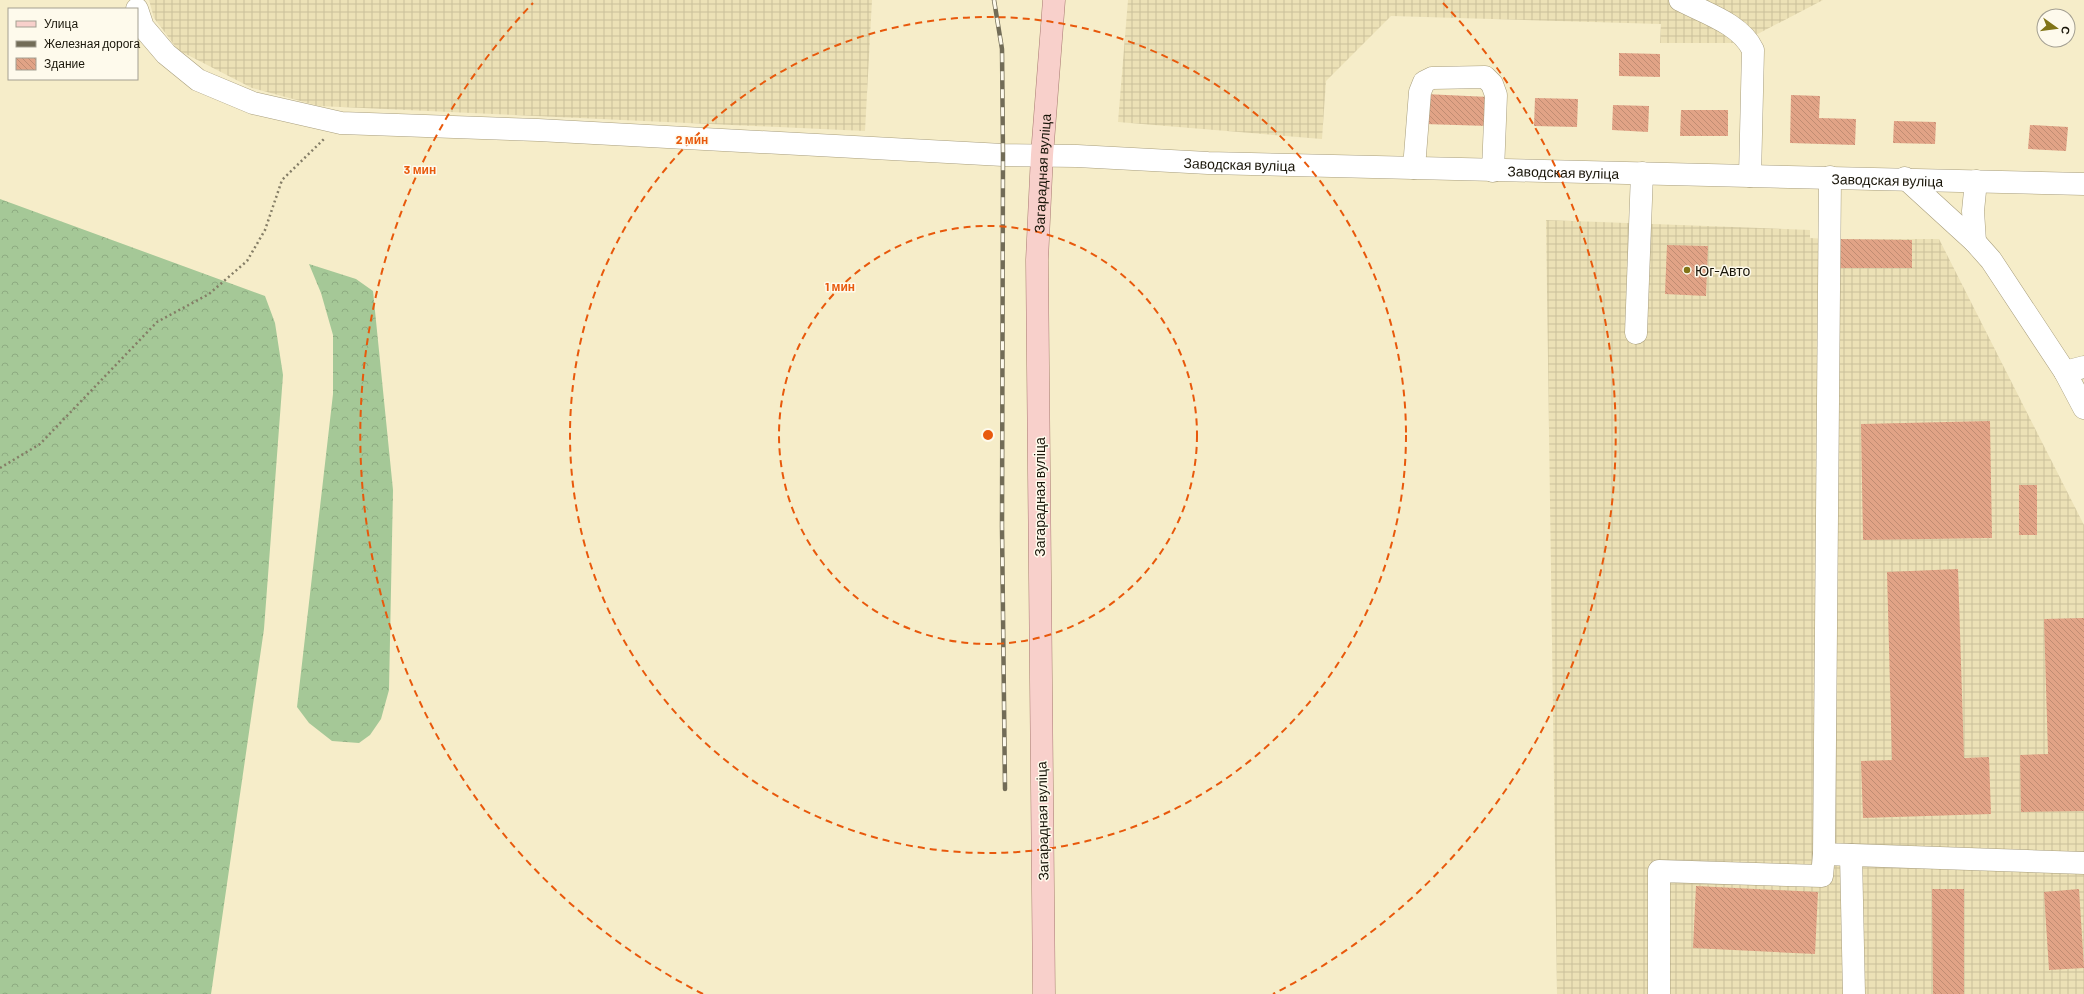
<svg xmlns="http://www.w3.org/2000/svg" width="2084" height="994" font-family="Barlow,sans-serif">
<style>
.industrial{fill:url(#industrial-grid)}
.forest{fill:url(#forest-crowns)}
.building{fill:url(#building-back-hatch)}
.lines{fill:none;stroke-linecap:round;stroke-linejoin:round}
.minor-casing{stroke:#a89e7d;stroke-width:23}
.major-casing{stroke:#a77a71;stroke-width:23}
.path{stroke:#847d66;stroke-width:2.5;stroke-dasharray:2 3;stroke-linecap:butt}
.minor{stroke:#fff;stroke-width:22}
.major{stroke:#f8d0cb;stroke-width:22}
.rail-casing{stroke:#726c57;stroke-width:4.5}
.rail{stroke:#fefaec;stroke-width:3;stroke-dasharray:9;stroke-linecap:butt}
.ring{fill:none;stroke:#e8590c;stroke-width:2;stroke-dasharray:7 5}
.poi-dot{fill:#817417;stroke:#fefaec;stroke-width:1.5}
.labels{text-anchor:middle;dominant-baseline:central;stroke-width:3;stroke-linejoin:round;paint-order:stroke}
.street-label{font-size:14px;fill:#1a160a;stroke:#fefaec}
.poi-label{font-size:14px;fill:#1a160a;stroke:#fefaec;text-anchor:start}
.centre{fill:#e8590c;stroke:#fefaec;stroke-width:2}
.ring-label{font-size:12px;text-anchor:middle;font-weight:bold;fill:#e8590c;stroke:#fefaec;stroke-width:3;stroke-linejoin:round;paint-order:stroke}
</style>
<defs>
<pattern id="industrial-grid" width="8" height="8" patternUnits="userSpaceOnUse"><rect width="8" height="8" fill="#ece1b6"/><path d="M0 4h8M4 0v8" fill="none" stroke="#cac09b"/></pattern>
<pattern id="forest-crowns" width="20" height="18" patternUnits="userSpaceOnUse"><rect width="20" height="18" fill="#a5c897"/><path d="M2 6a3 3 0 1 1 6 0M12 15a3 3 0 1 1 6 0" fill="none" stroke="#8dab81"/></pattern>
<pattern id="building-back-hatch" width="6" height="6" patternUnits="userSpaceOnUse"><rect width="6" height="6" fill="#e1a386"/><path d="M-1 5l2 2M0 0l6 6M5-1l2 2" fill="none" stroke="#c08c72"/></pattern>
</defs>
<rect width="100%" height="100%" fill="#f6edc9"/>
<path class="industrial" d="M 149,0 L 872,0 L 865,131 L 319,106 L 252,88 L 178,50 L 154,18 Z
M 1128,0 L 1823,0 L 1748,39 L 1735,43 L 1660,43 L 1661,24 L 1391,16 L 1326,81 L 1322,139 L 1118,122 Z
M 1546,220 L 1810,230 L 1810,238 L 1828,239 L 1939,239 L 2084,525 L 2084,994 L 1557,994 Z"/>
<path class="forest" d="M 0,199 L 265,296 L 275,323 L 283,375 L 264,629 L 211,994 L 0,994 Z
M 309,264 L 356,279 L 373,291 L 393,490 L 389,690 L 381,719 L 370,735 L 359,743 L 332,741 L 309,723 L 297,707 L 333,394 L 333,335 L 321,293 Z"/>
<path class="building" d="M 1619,53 L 1660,54 L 1660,77 L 1619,76 Z
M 1425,94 L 1489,97 L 1488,126 L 1424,124 Z
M 1791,95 L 1820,96 L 1819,118 L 1856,119 L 1855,145 L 1790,143 Z
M 1535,98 L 1578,99 L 1577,127 L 1534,126 Z
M 1613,105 L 1649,106 L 1648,132 L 1612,130 Z
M 1681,110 L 1728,110 L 1728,136 L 1680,136 Z
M 1894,121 L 1936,122 L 1935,144 L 1893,143 Z
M 2030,125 L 2068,127 L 2066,151 L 2028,149 Z
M 1837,239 L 1912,240 L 1912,268 L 1837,268 Z
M 1667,245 L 1708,246 L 1706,296 L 1665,294 Z
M 1990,421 L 1992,538 L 1863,540 L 1861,424 Z
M 2019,485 L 2037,485 L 2037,535 L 2019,535 Z
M 1958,569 L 1964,758 L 1989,757 L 1991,814 L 1863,818 L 1861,761 L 1892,760 L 1887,572 Z
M 2084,618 L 2084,811 L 2021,812 L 2020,755 L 2048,754 L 2044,619 Z
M 1696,886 L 1818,892 L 1815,954 L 1693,948 Z
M 1932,889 L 1964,889 L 1964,994 L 1933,994 Z
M 2079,889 L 2084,968 L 2049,970 L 2044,892 Z"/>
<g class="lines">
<g class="minor-casing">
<g id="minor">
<path d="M 1680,0 C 1705,13 1741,24 1753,50 L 1750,176"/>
<path id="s1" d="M 137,9 L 143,27 L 166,54 L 198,80 L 253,103 L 341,123 L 538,130 L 1003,155 L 1077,156 L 1208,163 L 2084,184"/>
<path d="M 1414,168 L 1420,92 L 1424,82 L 1432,78 L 1485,77 L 1492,84 L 1496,95 L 1493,171"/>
<path d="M 1830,177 L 1824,854 L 2084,863"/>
<path d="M 1905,178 L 1975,242 L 1991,260 L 2065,372 L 2084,408"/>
<path d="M 1975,242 L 1973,211 L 1976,181"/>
<path d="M 1636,333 L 1642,173"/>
<path d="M 2065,372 L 2084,367"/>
<path d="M 1851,855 L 1854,994"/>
<path d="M 1659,994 L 1659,871 L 1822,876 L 1824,854"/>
</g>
</g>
<g class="major-casing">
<g id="major">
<path id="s2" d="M 1044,994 L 1037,260 L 1042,155 L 1054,0"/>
</g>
</g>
<path class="path" d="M 0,468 L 40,444 L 157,322 L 209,294 L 247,261 L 265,230 L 282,180 L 324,139"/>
<use href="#minor" class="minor"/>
<use href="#major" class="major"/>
<g class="rail-casing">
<path id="rail" d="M 994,0 L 1002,49 L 1003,155 L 1002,527 L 1005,789"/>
</g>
<use href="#rail" class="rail"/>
</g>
<g class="ring">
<circle cx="988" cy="435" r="209"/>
<circle cx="988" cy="435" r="418"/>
<path d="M703 994A627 627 0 0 1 533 3M1443 3A627 627 0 0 1 1273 994"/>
</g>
<circle class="poi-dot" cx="1687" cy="270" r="4"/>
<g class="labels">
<g class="street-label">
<text stroke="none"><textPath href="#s1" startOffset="1145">Заводская вуліца</textPath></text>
<text stroke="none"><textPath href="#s1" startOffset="1469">Заводская вуліца</textPath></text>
<text stroke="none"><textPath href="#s2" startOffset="821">Загарадная вуліца</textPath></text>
<text stroke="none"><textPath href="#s1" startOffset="1793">Заводская вуліца</textPath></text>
<text transform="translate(1039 497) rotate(-90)">Загарадная вуліца</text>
<text transform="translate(1042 821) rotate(-91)">Загарадная вуліца</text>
</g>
<g class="poi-label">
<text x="1695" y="270">Юг-Авто</text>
</g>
</g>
<circle cx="988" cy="435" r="6" class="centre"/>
<g class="ring-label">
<text x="692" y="144">2 мин</text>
<text x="420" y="174">3 мин</text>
<text x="840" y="291">1 мин</text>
</g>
<rect x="8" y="8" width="130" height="72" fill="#fefaec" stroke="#a39f92"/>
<rect x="16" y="21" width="20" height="6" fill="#f8d0cb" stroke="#a39f92"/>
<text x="44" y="28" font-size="12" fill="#1a160a">Улица</text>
<rect x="16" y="41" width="20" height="6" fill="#726c57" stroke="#a39f92"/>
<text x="44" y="48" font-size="12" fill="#1a160a">Железная дорога</text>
<rect x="16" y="58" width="20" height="12" fill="url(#building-back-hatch)" stroke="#a39f92"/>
<text x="44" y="68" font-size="12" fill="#1a160a">Здание</text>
<g transform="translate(2056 28) rotate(104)"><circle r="19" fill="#fefaec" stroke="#a39f92"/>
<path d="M0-3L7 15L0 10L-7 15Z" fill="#817417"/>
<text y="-6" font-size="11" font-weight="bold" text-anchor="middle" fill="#1a160a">С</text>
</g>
</svg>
